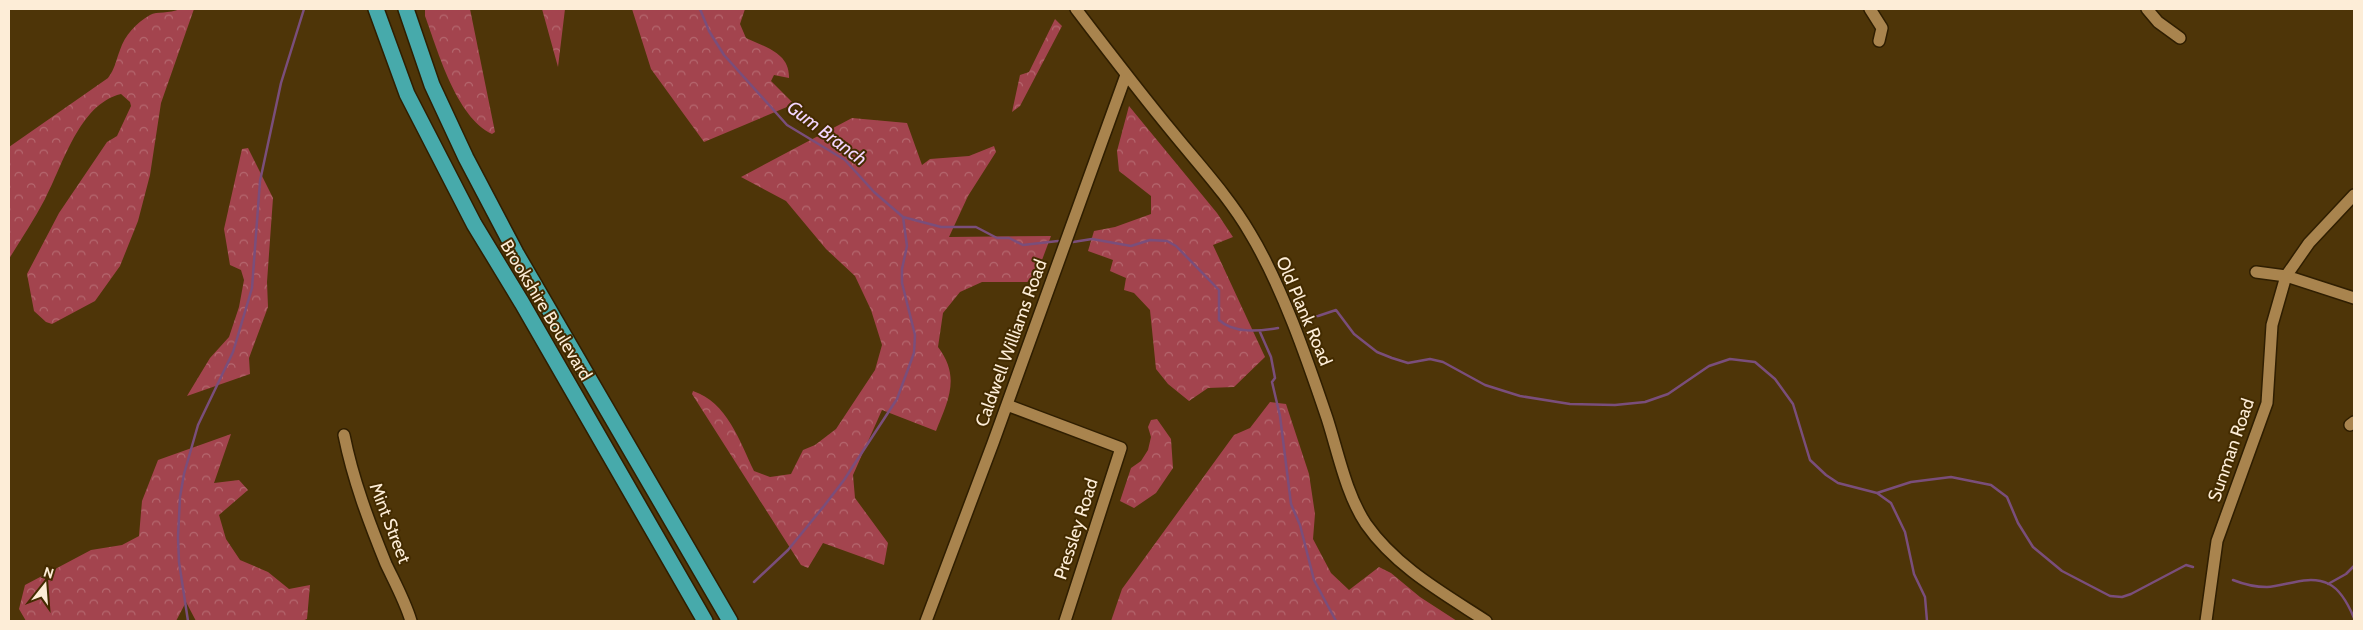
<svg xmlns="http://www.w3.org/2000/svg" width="2363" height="630" font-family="Cabin,sans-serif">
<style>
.forest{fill:url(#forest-crowns)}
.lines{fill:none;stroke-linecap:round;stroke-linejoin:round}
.stream{stroke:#7a4e7b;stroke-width:2.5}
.minor-casing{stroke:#2f1e01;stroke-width:14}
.highway-casing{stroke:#2f1e01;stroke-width:18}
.minor{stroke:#a9844e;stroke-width:11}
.highway{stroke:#47aaab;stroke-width:15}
.labels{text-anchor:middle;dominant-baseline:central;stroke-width:4;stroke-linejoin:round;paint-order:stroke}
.street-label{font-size:18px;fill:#fdedd7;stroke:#432b00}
.water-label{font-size:19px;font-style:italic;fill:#f3d6ff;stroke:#432b00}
</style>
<defs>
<pattern id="forest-crowns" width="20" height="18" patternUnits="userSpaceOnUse" patternTransform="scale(1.25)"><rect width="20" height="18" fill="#a3444e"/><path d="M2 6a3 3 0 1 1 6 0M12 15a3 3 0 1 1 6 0" fill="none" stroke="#b5686f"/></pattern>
</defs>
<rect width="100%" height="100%" fill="#4e3508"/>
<path class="forest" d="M 180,9 L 194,9 L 161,103 L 150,175 L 138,221 L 120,266 L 95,301 L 52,324 L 46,322 L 34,311 L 27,274 L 59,213 L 107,142 L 117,136 L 131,106 L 130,102 L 121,94 C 79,104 63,165 45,199 C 34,220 21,239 9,259 L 9,147 L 108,78 C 115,69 116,60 120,50 C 125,35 136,23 150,15 C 157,11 169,14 180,9 Z
M 425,9 L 470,9 L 495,132 L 492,134 C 456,117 438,51 425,16 Z
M 542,9 L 565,9 L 558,67 Z
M 632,9 L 745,9 L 740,24 L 746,38 C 765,47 790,53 789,78 L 774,75 L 771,81 L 794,104 L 704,142 L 651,69 Z
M 1055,19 L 1062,26 L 1020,106 L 1012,112 L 1020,75 L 1029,72 Z
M 1129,106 L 1217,213 L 1233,237 L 1213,245 L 1265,357 L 1234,387 L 1208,388 L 1189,401 L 1168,384 L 1156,369 L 1150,310 L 1134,293 L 1124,290 L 1126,278 L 1110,271 L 1113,260 L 1088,251 L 1094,231 L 1115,227 L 1151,214 L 1151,196 L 1119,171 L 1117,151 Z
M 852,118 L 907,123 L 922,165 L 930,159 L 969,156 L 994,146 L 996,152 L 968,196 L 949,237 L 1051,236 L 1036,276 L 1027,282 L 982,282 L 960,292 L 943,313 L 938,347 C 961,377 948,401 936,431 L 882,410 L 853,475 L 855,498 L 888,543 L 884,565 L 823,543 L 808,568 L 801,565 L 692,394 L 693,391 C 727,402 740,442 754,471 L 770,477 L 791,474 L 803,450 L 815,445 L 836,429 L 875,370 L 882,345 L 871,310 L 855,276 L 826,249 L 786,201 L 741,177 Z
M 248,148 L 273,198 L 267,282 L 268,307 L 249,358 L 250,374 L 187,396 L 210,358 L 229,337 L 239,307 L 244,280 L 241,270 L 230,265 L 224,229 L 242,149 Z
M 1270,402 L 1286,404 L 1309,474 L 1315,514 L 1313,539 L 1331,573 L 1349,590 L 1379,567 L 1391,573 L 1420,597 L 1457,621 L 1111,621 L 1122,589 L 1234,435 L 1250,428 Z
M 1157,419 L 1171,439 L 1173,468 L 1156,493 L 1134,508 L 1120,501 L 1131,468 L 1141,461 L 1148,450 L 1151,437 L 1148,427 L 1151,420 Z
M 231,434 L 214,483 L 239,480 L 248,490 L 219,515 L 226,539 L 240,560 L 268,572 L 289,589 L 310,585 L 307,619 L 302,621 L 196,621 L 186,602 L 176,621 L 26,621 L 19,609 L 25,585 L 91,550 L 122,545 L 139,536 L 142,501 L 158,460 Z"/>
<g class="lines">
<path class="stream" d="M 700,9 L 709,31 L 724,55 L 787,125 L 845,160 L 874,192 L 903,217 L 941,227 L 976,227 L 997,238 L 1009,238 L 1023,245 L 1058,241
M 1073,242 L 1092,239 L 1131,246 L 1150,240 L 1167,241 L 1176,246 L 1219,290 L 1219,320 C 1234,334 1260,331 1278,328
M 1303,318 L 1318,316 L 1336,310 L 1354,334 L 1377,352 L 1392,358 L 1408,363 L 1430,359 L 1443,362 L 1485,385 L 1520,396 L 1570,404 L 1615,405 L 1645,402 L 1668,394 L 1709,366 L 1730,359 L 1755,362 L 1775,379 L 1793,404 L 1810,460 L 1826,475 L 1838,483 L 1877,493 L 1891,503 L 1905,532 L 1914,574 L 1925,597 L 1927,621
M 1260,332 L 1271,357 L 1275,378 L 1272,382 L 1280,416 L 1291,504 L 1300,525 L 1314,580 L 1336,621
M 1877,493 L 1911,482 L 1951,477 L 1991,485 L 2007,497 L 2018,523 L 2033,547 L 2062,571 L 2110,596 L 2122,597 L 2131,594 L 2186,565 L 2193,567
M 2233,580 C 2243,584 2255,587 2267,587 C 2286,586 2309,574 2329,584 C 2341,590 2349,606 2354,618
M 754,582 L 788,550 L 824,506 L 844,480 L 897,399 L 914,353 L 915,335 L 902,283 L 902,269 L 907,246 L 903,217
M 2328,584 L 2346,574 L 2354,566
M 188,621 L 179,562 L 178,537 L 180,497 L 184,474 L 198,425 L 233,352 L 252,288 L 260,181 L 281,83 L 304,9"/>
<g class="minor-casing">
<path id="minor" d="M 1076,9 C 1108,51 1140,93 1174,134 C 1200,166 1229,197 1250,233 C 1282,286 1307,359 1327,418 C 1338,452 1346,494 1366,524 C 1396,567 1443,593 1486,621
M 1870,9 L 1882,28 L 1879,41
M 2147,9 L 2158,22 L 2180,38
M 2256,272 L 2286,276 L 2354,298
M 1007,405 L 1121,448 L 1065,621
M 2350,425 L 2354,422
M 344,435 C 353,480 369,522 386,564 C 395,583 405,601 411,621
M 926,621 L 993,443 L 1126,75
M 2206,621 L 2217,541 L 2267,403 L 2272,325 L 2286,276 L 2309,243 L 2354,195"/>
</g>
<g class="highway-casing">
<path id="highway" d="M 376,9 L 407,94 L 474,224 L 522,303 L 705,621
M 406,9 L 432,85 L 466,158 L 516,253 L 730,621"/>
</g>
<use href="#minor" class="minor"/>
<use href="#highway" class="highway"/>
</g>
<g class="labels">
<g class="street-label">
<text transform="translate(546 310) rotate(59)">Brookshire Boulevard</text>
<text transform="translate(1304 311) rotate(67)">Old Plank Road</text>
<text transform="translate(1011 343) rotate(-70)">Caldwell Williams Road</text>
<text transform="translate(2231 450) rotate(-71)">Sunman Road</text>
<text transform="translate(390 523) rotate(69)">Mint Street</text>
<text transform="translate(1076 529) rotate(-72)">Pressley Road</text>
</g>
<g class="water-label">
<text transform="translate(827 133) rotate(37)">Gum Branch</text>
</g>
</g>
<rect width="2363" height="630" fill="none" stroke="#fdedd7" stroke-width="20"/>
<g transform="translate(45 585) rotate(17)" stroke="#432b00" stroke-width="4" paint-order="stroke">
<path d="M0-4L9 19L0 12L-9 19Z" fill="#fdedd7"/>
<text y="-8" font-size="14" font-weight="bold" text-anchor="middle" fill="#fdedd7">N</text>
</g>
</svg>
